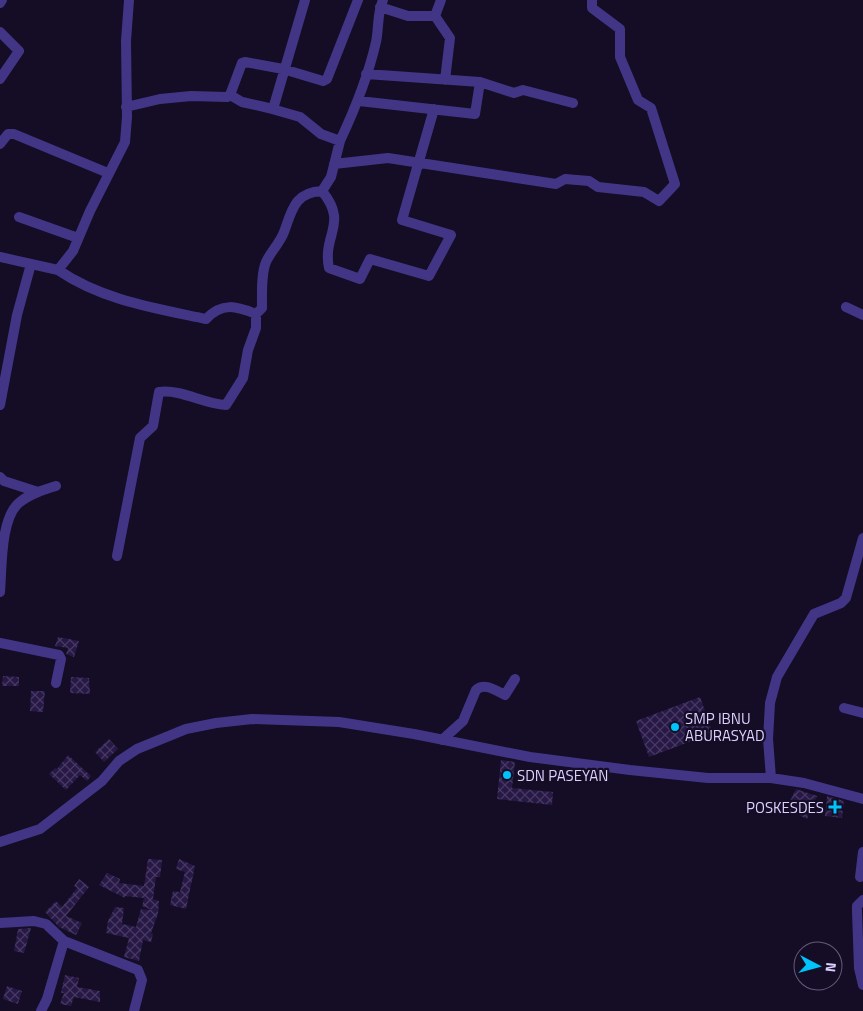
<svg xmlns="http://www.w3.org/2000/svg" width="863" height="1011" font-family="'Titillium Web',sans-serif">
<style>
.building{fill:url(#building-cross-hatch)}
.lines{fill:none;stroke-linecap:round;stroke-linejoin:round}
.minor{stroke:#433586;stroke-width:10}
.poi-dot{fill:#00c3fc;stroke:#140d25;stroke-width:2}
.labels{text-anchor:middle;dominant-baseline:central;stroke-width:4.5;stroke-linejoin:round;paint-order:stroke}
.poi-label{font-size:15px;fill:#dcd1ff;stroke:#140d25;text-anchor:start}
</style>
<defs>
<pattern id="building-cross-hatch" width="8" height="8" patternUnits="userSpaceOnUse" patternTransform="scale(1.25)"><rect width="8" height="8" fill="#271846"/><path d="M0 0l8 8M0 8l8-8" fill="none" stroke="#463962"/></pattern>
</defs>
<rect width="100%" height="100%" fill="#140d25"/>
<path class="building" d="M 58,637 L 79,641 L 74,657 L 66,654 L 68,648 L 55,646 Z
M 3,676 L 19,677 L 19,686 L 2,686 Z
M 71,677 L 89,678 L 90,694 L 70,693 Z
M 31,691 L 45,691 L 43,712 L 30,711 Z
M 700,697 L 713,733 L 649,757 L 636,721 Z
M 109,739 L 118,749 L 104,762 L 95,752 Z
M 68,755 L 91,776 L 87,781 L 80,775 L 66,790 L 49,774 L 55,768 L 57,769 Z
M 501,760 L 515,762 L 512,788 L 553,792 L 552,805 L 497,799 Z
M 796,789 L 817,796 L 807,819 L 786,809 Z
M 827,796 L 844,801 L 842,818 L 825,816 Z
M 148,859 L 162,860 L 160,877 L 156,877 L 153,899 L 159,901 L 158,914 L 151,933 L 153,934 L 151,942 L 143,940 L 139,961 L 124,957 L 129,938 L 106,933 L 108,921 L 115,907 L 124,908 L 122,924 L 136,927 L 141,909 L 152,910 L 142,906 L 144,898 L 125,896 L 125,898 L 99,885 L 107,873 L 120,879 L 119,883 L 144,886 Z
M 179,859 L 195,866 L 186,909 L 170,905 L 173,891 L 180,892 L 185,872 L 176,869 Z
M 79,879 L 89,887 L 66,916 L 82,923 L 76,935 L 59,927 L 45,912 L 56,901 L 62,907 L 77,888 L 74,886 Z
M 31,928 L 24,953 L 14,951 L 18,929 Z
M 65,975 L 79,978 L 77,987 L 100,991 L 100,1002 L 74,997 L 71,1006 L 60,1004 L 64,993 L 61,993 Z
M 7,986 L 22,991 L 18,1004 L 3,999 Z"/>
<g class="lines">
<path class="minor" d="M 441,0 L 435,16 L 450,38 L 445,80
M 0,3 L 2,0
M 380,7 L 408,16 L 435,16
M 0,32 L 19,51 L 0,79
M 366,74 L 480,82 L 514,93 L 523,90 L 573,103
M 230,95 L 242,102 L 273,109 L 305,0
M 359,101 L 475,114 L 480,82
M 126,107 L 160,99 L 191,96 L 227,97 L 230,95 L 242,63 L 245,62 L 283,69 L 323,81 L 327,79 L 358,0
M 272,109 L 300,117 L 321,134 L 340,141 C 355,109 368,77 376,42 C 379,28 377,13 383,0
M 0,144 L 8,134 L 14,134 L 108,173
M 334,164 L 388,158 L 556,184 L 565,179 L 589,181 L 598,187 L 644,192 L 659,201 L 675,184 L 651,108 L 638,100 L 620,57 L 620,29 L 592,8 L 592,0
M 322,191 C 349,224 322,234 329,268 L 360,279 L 370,259 L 429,276 L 451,235 L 402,220 L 434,109
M 19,217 L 78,238
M 0,257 L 58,270 L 73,251 L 90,211 L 125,142 L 127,117 L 126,41 L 129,0
M 58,270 C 102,300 154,308 206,319 C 222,302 236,306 256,314 L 262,308 C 262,294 261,274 266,262 C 271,251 280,243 284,232 C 292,210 295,192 322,191 L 331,177 L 340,141
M 846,307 L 863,315
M 0,405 L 17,315 L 31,264
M 0,477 L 4,481 L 38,492
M 117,556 L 140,438 L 153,426 L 159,392 C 182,389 203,404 226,405 L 243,378 L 248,350 L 256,328 L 256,314
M 0,592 C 2,569 0,517 20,502 C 30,494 43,490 56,486
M 0,643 L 59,655 L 61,659 L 56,683
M 844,708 L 863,713
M 442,740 L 463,721 L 476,690 C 485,682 496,691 505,695 L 515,679
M 771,778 L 768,739 L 770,703 L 777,677 L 814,614 L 841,603 L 846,598 L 863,538
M 0,842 L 40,829 L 102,781 L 119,761 L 137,749 L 186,729 L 216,723 L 252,719 L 339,722 L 414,734 L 530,757 L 630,770 L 708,778 L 771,778 L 804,783 L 863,799
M 860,877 L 863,852
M 863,900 L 857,906 L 857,911 L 859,968 L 863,985
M 0,923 L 34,921 L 46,924 L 64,941 L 138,970 L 142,980 L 134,1011
M 41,1011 L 47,999 L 64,941"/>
</g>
<g class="poi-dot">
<circle cx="675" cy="727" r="5"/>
<circle cx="507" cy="775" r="5"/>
<path d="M832.5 799.5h5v5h5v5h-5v5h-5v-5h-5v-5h5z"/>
</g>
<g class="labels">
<g class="poi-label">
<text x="685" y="718">SMP IBNU<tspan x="685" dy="17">ABURASYAD</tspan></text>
<text x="517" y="775">SDN PASEYAN</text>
<text x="824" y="807" text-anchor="end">POSKESDES</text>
</g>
</g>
<g transform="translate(818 966) rotate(96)"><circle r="24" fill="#140d25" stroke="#645b7c"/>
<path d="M0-4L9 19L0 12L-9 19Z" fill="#00c3fc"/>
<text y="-8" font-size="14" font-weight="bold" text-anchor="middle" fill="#dcd1ff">N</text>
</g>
</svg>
